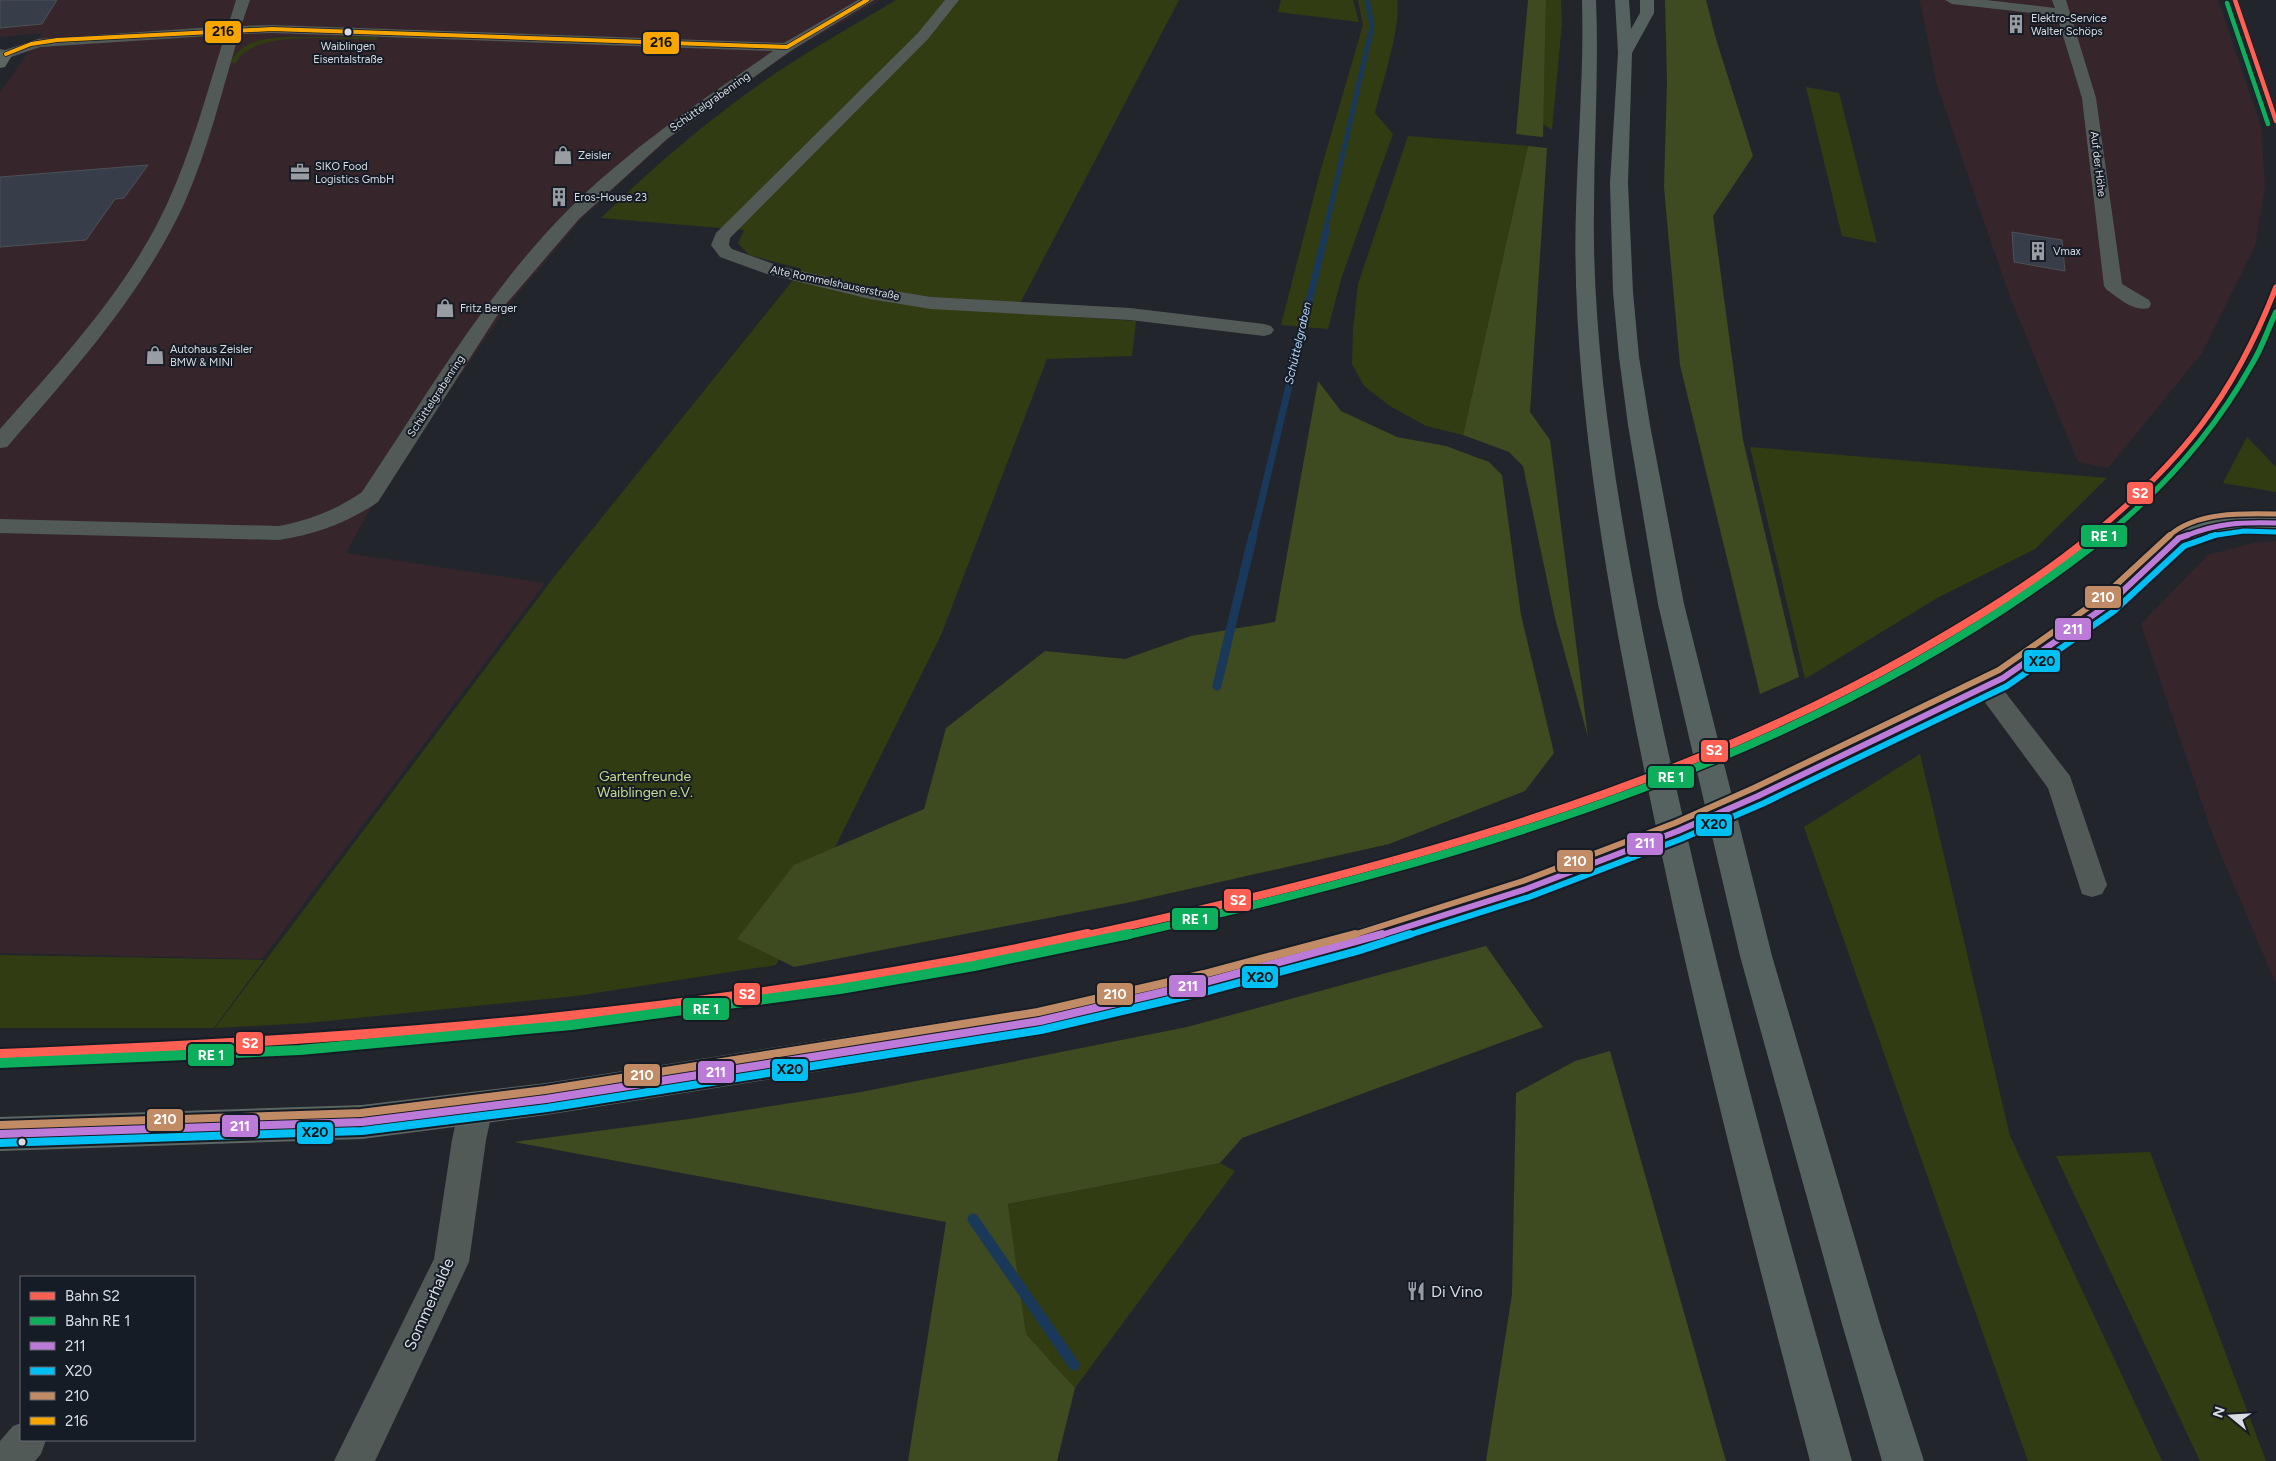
<svg xmlns="http://www.w3.org/2000/svg" width="2276" height="1461" font-family="Figtree,sans-serif">
<style>
.industrial{fill:#36262c}
.green{fill:#323c12}
.forest{fill:#3e4a1f}
.lines{fill:none;stroke-linecap:round;stroke-linejoin:round}
.stream-far3{stroke:#19385a;stroke-width:5}
.stream-far2{stroke:#19385a;stroke-width:7}
.stream-far1{stroke:#19385a;stroke-width:9}
.stream{stroke:#19385a;stroke-width:11}
.building{fill:#373e49;stroke:#4e5156}
.street{fill:#525a58;fill-rule:evenodd}
.secondary{fill:#5b6663;fill-rule:evenodd}
.highway{fill:#556260;fill-rule:evenodd}
.bus-1-far2-casing{stroke:#161c25;stroke-width:8}
.bus-1-far1-casing{stroke:#161c25;stroke-width:10}
.bus-1-casing{stroke:#161c25;stroke-width:12}
.bus-2-far2-casing{stroke:#161c25;stroke-width:8}
.bus-2-far1-casing{stroke:#161c25;stroke-width:10}
.bus-2-casing{stroke:#161c25;stroke-width:12}
.bus-3-far2-casing{stroke:#161c25;stroke-width:8}
.bus-3-far1-casing{stroke:#161c25;stroke-width:10}
.bus-3-casing{stroke:#161c25;stroke-width:12}
.bus-4-casing{stroke:#161c25;stroke-width:5.5}
.bus-1-far2{stroke:#bd7bd9;stroke-width:5}
.bus-1-far1{stroke:#bd7bd9;stroke-width:6}
.bus-1{stroke:#bd7bd9;stroke-width:8}
.bus-2-far2{stroke:#00bff3;stroke-width:5}
.bus-2-far1{stroke:#00bff3;stroke-width:6}
.bus-2{stroke:#00bff3;stroke-width:8}
.bus-3-far2{stroke:#c18c65;stroke-width:5}
.bus-3-far1{stroke:#c18c65;stroke-width:6}
.bus-3{stroke:#c18c65;stroke-width:8}
.bus-4{stroke:#f7a600;stroke-width:4}
.rail-1-far3-casing{stroke:#161c25;stroke-width:6}
.rail-1-far2-casing{stroke:#161c25;stroke-width:9}
.rail-1-far1-casing{stroke:#161c25;stroke-width:11}
.rail-1-casing{stroke:#161c25;stroke-width:14}
.rail-2-far3-casing{stroke:#161c25;stroke-width:6}
.rail-2-far2-casing{stroke:#161c25;stroke-width:9}
.rail-2-far1-casing{stroke:#161c25;stroke-width:11}
.rail-2-casing{stroke:#161c25;stroke-width:14}
.rail-1-far3{stroke:#ff6053;stroke-width:4.5}
.rail-1-far2{stroke:#ff6053;stroke-width:5.5}
.rail-1-far1{stroke:#ff6053;stroke-width:8}
.rail-1{stroke:#ff6053;stroke-width:10}
.rail-2-far3{stroke:#0daf5c;stroke-width:4.5}
.rail-2-far2{stroke:#0daf5c;stroke-width:5.5}
.rail-2-far1{stroke:#0daf5c;stroke-width:8}
.rail-2{stroke:#0daf5c;stroke-width:10}
.bus-dot{fill:#d8dde3;stroke:#161c25;stroke-width:2}
.labels{text-anchor:middle;dominant-baseline:central;stroke-width:4;stroke-linejoin:round;paint-order:stroke}
.far-poi-label{font-size:11px;fill:#d8dde3;stroke:#161c25;text-anchor:start}
.far-bus-label{font-size:11px;fill:#d8dde3;stroke:#161c25}
.far-street-label{font-size:11px;fill:#d8dde3;stroke:#161c25}
.far-water-label{font-size:12px;font-style:italic;fill:#b5d6fc;stroke:#161c25}
.park-label{font-size:14px;fill:#c5dc8d;stroke:#161c25}
.near-poi-label{font-size:16px;fill:#d8dde3;stroke:#161c25;text-anchor:start}
.near-street-label{font-size:16px;fill:#d8dde3;stroke:#161c25}
.line-badge{stroke:#161c25;stroke-width:2}
.badge-label{font-size:14px;text-anchor:middle;font-weight:bold;fill:#fff}
.pale-badge-label{font-size:14px;text-anchor:middle;font-weight:bold;fill:#111}
</style>
<rect width="100%" height="100%" fill="#22262c"/>
<path class="industrial" d="M 0,0 L 880,0 L 795,49 L 672,136 L 583,217 L 507,307 L 374,502 L 346,553 L 545,583 L 262,959 L 0,953 L 0,92 L 42,33 L 0,37 Z
M 1920,0 L 2218,0 L 2261,126 L 2265,187 L 2255,246 L 2202,353 L 2108,468 L 2078,462 L 2010,297 L 1936,82 Z
M 2276,541 L 2276,984 L 2215,841 L 2141,624 L 2208,555 L 2253,543 Z"/>
<path class="green" d="M 896,0 L 1179,0 L 1015,313 L 1136,321 L 1132,356 L 1047,359 L 941,635 L 776,965 L 576,996 L 307,1023 L 215,1028 L 554,577 L 802,269 L 749,255 L 738,243 L 744,230 L 601,218 C 655,165 713,115 776,73 C 815,47 856,24 896,0 Z
M 1281,0 L 1353,0 L 1359,22 L 1278,12 Z
M 1358,0 L 1397,0 C 1402,24 1381,87 1375,113 L 1393,134 L 1342,276 L 1328,329 L 1281,325 L 1321,169 L 1363,25 Z
M 1546,0 L 1561,0 L 1562,23 L 1552,130 L 1543,124 Z
M 288,37 L 378,37 L 376,40 C 343,40 251,28 236,63 L 230,63 C 241,41 265,38 288,37 Z
M 1806,87 L 1839,93 L 1877,243 L 1842,236 Z
M 1408,136 L 1528,146 L 1463,435 L 1426,426 L 1390,406 L 1364,386 L 1352,364 L 1353,330 L 1358,284 Z
M 2247,437 L 2276,467 L 2276,492 L 2223,483 Z
M 1750,447 L 2107,478 L 2035,549 L 1937,598 L 1805,679 Z
M 1920,754 L 2010,1136 L 2162,1461 L 2028,1461 L 1804,827 Z
M 0,955 L 264,960 L 214,1028 L 0,1028 Z
M 2150,1152 L 2266,1461 L 2200,1461 L 2056,1156 Z
M 1220,1163 L 1235,1171 L 1075,1388 L 1026,1334 L 1008,1204 Z"/>
<path class="forest" d="M 1528,0 L 1546,0 L 1543,137 L 1516,134 Z
M 1665,0 L 1706,0 L 1716,39 L 1753,156 L 1713,216 L 1743,440 L 1799,677 L 1760,694 L 1680,365 L 1664,187 L 1667,81 Z
M 1528,146 L 1547,148 L 1530,412 L 1550,440 L 1588,737 L 1555,618 L 1523,466 L 1509,452 L 1463,435 Z
M 1318,381 L 1341,411 L 1397,437 L 1446,446 L 1489,462 L 1502,475 L 1521,615 L 1554,753 L 1525,791 L 1389,844 L 1131,902 L 794,967 L 737,939 L 794,865 L 924,809 L 946,728 L 1045,651 L 1125,659 L 1191,636 L 1275,622 Z
M 1486,946 L 1543,1027 L 1242,1138 L 1220,1163 L 1008,1204 L 1026,1334 L 1075,1388 L 1057,1461 L 908,1461 L 946,1222 L 514,1142 L 689,1119 L 861,1092 L 1187,1027 Z
M 1610,1051 L 1726,1461 L 1486,1461 L 1512,1294 L 1516,1093 L 1575,1061 Z"/>
<g class="lines">
<path class="stream-far3" d="M 1325,232 L 1372,26 L 1367,0"/>
<path class="stream-far2" d="M 1253,536 L 1326,231"/>
<path class="stream-far1" d="M 1217,686 L 1253,535"/>
<path class="stream" d="M 973,1219 L 1074,1365"/>
</g>
<path class="building" d="M 0,0 L 57,0 L 42,24 L 0,28 Z
M 148,165 L 124,198 L 115,199 L 86,240 L 0,247 L 0,177 Z
M 2012,232 L 2062,240 L 2065,271 L 2014,262 Z"/>
<g class="lines">
<path class="street" d="M 236,0 L 250,0 L 241,26 L 272,25 L 784,43 L 858,0 L 874,0 L 792,50 L 667,139 L 579,219 L 500,311 L 378,502 C 347,523 316,534 279,540 L 0,533 L 0,519 L 279,526 C 310,520 336,510 362,492 C 426,396 485,294 567,211 C 629,149 701,101 773,51 L 272,33 L 239,34 C 222,91 208,150 184,204 C 142,295 72,372 7,447 L 0,448 L 0,429 C 61,360 128,289 167,204 C 192,150 207,92 225,35 L 40,47 L 11,57 L 0,57 L 0,49 L 5,50 L 38,39 L 228,26 Z
M 945,0 L 959,0 L 928,39 L 730,238 L 729,245 L 732,249 L 779,266 L 870,287 L 931,297 L 1130,308 L 1264,324 L 1271,326 L 1274,330 L 1271,334 L 1264,336 L 1130,320 L 931,309 L 870,299 L 767,274 L 720,257 L 711,245 L 716,233 L 918,33 Z
M 1945,0 L 1986,0 L 2055,8 L 2052,0 L 2066,0 L 2096,98 L 2122,284 L 2149,300 L 2151,304 L 2149,308 C 2133,312 2119,298 2107,290 L 2104,286 L 2082,98 L 2057,16 L 1952,4 Z
M 1986,677 L 1995,679 L 2070,776 L 2107,885 L 2102,894 L 2092,897 L 2082,894 L 2048,788 L 1973,686 L 1977,679 Z
M 476,1092 L 488,1097 L 493,1108 L 486,1140 L 469,1262 L 375,1461 L 334,1461 L 434,1259 L 452,1140 L 459,1108 L 464,1097 Z
M 21,1423 L 21,1440 L 46,1440 L 41,1454 L 35,1461 L 0,1461 L 0,1441 L 13,1426 Z"/>
<path class="secondary" d="M 6,50 L 13,54 L 5,67 L 0,68 L 0,52 Z
M 2244,514 L 2276,515 L 2276,531 L 2244,530 L 2214,533 L 2187,544 L 2118,610 L 2012,685 L 1768,804 L 1688,839 L 1537,898 L 1355,957 L 1206,996 L 1040,1036 L 546,1115 L 362,1139 L 0,1151 L 0,1117 L 362,1105 L 546,1083 L 1040,1006 L 1206,968 L 1355,929 L 1521,878 L 1668,823 L 1748,788 L 1994,671 L 2100,598 L 2171,532 L 2210,518 Z"/>
<path class="highway" d="M 1582,0 L 1596,0 C 1599,70 1594,140 1594,210 C 1593,267 1597,325 1603,382 C 1619,526 1649,668 1681,809 C 1730,1028 1790,1245 1852,1461 L 1810,1461 C 1753,1244 1697,1027 1652,808 C 1623,667 1595,525 1582,381 C 1577,324 1574,266 1576,209 C 1578,139 1584,70 1582,0 Z
M 1615,0 L 1629,0 L 1631,29 L 1640,13 L 1640,0 L 1654,0 L 1654,13 L 1632,53 L 1628,183 L 1633,292 L 1639,357 L 1650,425 L 1684,604 L 1772,956 L 1880,1324 L 1924,1461 L 1882,1461 L 1842,1324 L 1740,956 L 1658,604 L 1628,425 L 1619,357 L 1613,292 L 1610,183 L 1618,53 Z"/>
<g class="bus-1-far2-casing">
<path id="bus-1-far2" d="M 2185,536 C 2218,523 2241,522 2276,523"/>
</g>
<g class="bus-1-far1-casing">
<path id="bus-1-far1" d="M 1378,936 L 1526,889 L 1678,831 L 1758,796 L 2003,678 L 2109,604 L 2179,538 L 2188,535"/>
</g>
<g class="bus-1-casing">
<path id="bus-1" d="M 0,1134 L 362,1122 L 546,1099 L 1040,1021 L 1206,982 L 1382,934"/>
</g>
<g class="bus-2-far2-casing">
<path id="bus-2-far2" d="M 2210,536 L 2244,531 L 2276,532"/>
</g>
<g class="bus-2-far1-casing">
<path id="bus-2-far1" d="M 1406,936 L 1529,897 L 1681,839 L 1762,804 L 2007,686 L 2114,611 L 2184,546 L 2215,535"/>
</g>
<g class="bus-2-casing">
<path id="bus-2" d="M 0,1143 L 362,1131 L 547,1108 L 1041,1030 L 1208,991 L 1357,951 L 1410,934"/>
</g>
<g class="bus-3-far2-casing">
<path id="bus-3-far2" d="M 2169,536 C 2195,512 2243,513 2276,514"/>
</g>
<g class="bus-3-far1-casing">
<path id="bus-3-far1" d="M 1350,936 L 1523,881 L 1675,823 L 1754,788 L 1999,670 L 2103,597 L 2170,535"/>
</g>
<g class="bus-3-casing">
<path id="bus-3" d="M 0,1125 L 361,1113 L 545,1090 L 1038,1012 L 1204,974 L 1355,934"/>
</g>
<g class="bus-4-casing">
<path id="bus-4" d="M 6,54 L 31,44 L 57,40 L 272,29 L 787,47 L 867,0"/>
</g>
<use href="#bus-1-far2" class="bus-1-far2"/>
<use href="#bus-1-far1" class="bus-1-far1"/>
<use href="#bus-1" class="bus-1"/>
<use href="#bus-2-far2" class="bus-2-far2"/>
<use href="#bus-2-far1" class="bus-2-far1"/>
<use href="#bus-2" class="bus-2"/>
<use href="#bus-3-far2" class="bus-3-far2"/>
<use href="#bus-3-far1" class="bus-3-far1"/>
<use href="#bus-3" class="bus-3"/>
<use href="#bus-4" class="bus-4"/>
<g class="rail-1-far3-casing">
<path id="rail-1-far3" d="M 2235,0 L 2276,121"/>
</g>
<g class="rail-1-far2-casing">
<path id="rail-1-far2" d="M 2091,536 C 2181,462 2234,396 2276,287"/>
</g>
<g class="rail-1-far1-casing">
<path id="rail-1-far1" d="M 1083,936 C 1366,874 1655,800 1910,656 C 1973,620 2036,582 2093,535"/>
</g>
<g class="rail-1-casing">
<path id="rail-1" d="M 0,1054 C 365,1040 730,1013 1088,934"/>
</g>
<g class="rail-2-far3-casing">
<path id="rail-2-far3" d="M 2227,3 L 2268,124"/>
</g>
<g class="rail-2-far2-casing">
<path id="rail-2-far2" d="M 2105,536 C 2164,488 2215,430 2252,364 C 2262,348 2268,329 2276,312"/>
</g>
<g class="rail-2-far1-casing">
<path id="rail-2-far1" d="M 1124,936 C 1469,857 1824,759 2106,535"/>
</g>
<g class="rail-2-casing">
<path id="rail-2" d="M 0,1063 L 300,1050 L 571,1025 L 840,989 L 974,966 L 1129,934"/>
</g>
<use href="#rail-1-far3" class="rail-1-far3"/>
<use href="#rail-1-far2" class="rail-1-far2"/>
<use href="#rail-1-far1" class="rail-1-far1"/>
<use href="#rail-1" class="rail-1"/>
<use href="#rail-2-far3" class="rail-2-far3"/>
<use href="#rail-2-far2" class="rail-2-far2"/>
<use href="#rail-2-far1" class="rail-2-far1"/>
<use href="#rail-2" class="rail-2"/>
</g>
<defs>
<g id="building-bare" transform="scale(1.5)"><path d="M-4-6H4V6H1V3H-1V6H-4ZM-2.5-4.3h1.7v1.8h-1.7ZM.8-4.3h1.7v1.8H.8ZM-2.5-1h1.7V.8h-1.7ZM.8-1h1.7V.8H.8Z" fill="#989da3" stroke="#161c25" stroke-width="2.5" paint-order="stroke"/></g>
<g id="shop-bare" transform="scale(1.5)"><path d="M-5-2.5h2.3a2.7 3.5 0 0 1 5.4 0H5L5.5 6h-11ZM-1.5-2.5h3a1.5 2.3 0 0 0-3 0Z" fill="#989da3" stroke="#161c25" stroke-width="2.5" paint-order="stroke"/></g>
<g id="office-bare" transform="scale(1.5)"><path d="M-6-3h4V-5.5h4V-3h4V5H-6ZM-1-4.5V-3h2v-1.5ZM-6 0V1H6V0Z" fill="#989da3" stroke="#161c25" stroke-width="2.5" paint-order="stroke"/></g>
<g id="restaurant-bare" transform="scale(1.5)"><path d="M-5-6h1v4h1v-4h1v4h1v-4h1v5L-1.5 .5V6h-2V.5L-5-1ZM5-6V6H3V1.5H1.5Q1.5-4 5-6Z" fill="#989da3" stroke="#161c25" stroke-width="2.5" paint-order="stroke"/></g>
</defs>
<g fill-rule="evenodd">
<use href="#building-bare" x="2016" y="24"/>
<use href="#shop-bare" x="563" y="155"/>
<use href="#office-bare" x="300" y="172"/>
<use href="#building-bare" x="559" y="197"/>
<use href="#building-bare" x="2038" y="251"/>
<use href="#shop-bare" x="445" y="308"/>
<use href="#shop-bare" x="155" y="355"/>
<use href="#restaurant-bare" x="1416" y="1291"/>
</g>
<g class="bus-dot">
<circle cx="348" cy="32" r="4.5"/>
<circle cx="22" cy="1142" r="4.5"/>
</g>
<g class="labels">
<g class="far-poi-label">
<text x="2031" y="18">Elektro-Service<tspan x="2031" dy="13">Walter Schöps</tspan></text>
<text x="578" y="155">Zeisler</text>
<text x="315" y="166">SIKO Food<tspan x="315" dy="13">Logistics GmbH</tspan></text>
<text x="574" y="197">Eros-House 23</text>
<text x="2053" y="251">Vmax</text>
<text x="460" y="308">Fritz Berger</text>
<text x="170" y="349">Autohaus Zeisler<tspan x="170" dy="13">BMW &amp; MINI</tspan></text>
</g>
<g class="far-bus-label">
<text x="348" y="46">Waiblingen<tspan x="348" dy="13">Eisentalstraße</tspan></text>
</g>
<g class="far-street-label">
<text transform="translate(710 102) rotate(-35)">Schüttelgrabenring</text>
<text transform="translate(2098 164) rotate(83)">Auf der Höhe</text>
<text transform="translate(835 283) rotate(12)">Alte Rommelshauserstraße</text>
<text transform="translate(436 396) rotate(-57)">Schüttelgrabenring</text>
</g>
<g class="far-water-label">
<text transform="translate(1298 343) rotate(-77)">Schüttelgraben</text>
</g>
<g class="park-label">
<text x="645" y="776">Gartenfreunde<tspan x="645" dy="16">Waiblingen e.V.</tspan></text>
</g>
<g class="near-poi-label">
<text x="1431" y="1291">Di Vino</text>
</g>
<g class="near-street-label">
<text transform="translate(429 1304) rotate(-66)">Sommerhalde</text>
</g>
</g>
<g class="line-badge">
<rect x="204" y="20" width="38" height="24" rx="5" fill="#f7a600"/>
<rect x="642" y="31" width="38" height="24" rx="5" fill="#f7a600"/>
<rect x="2126" y="481" width="28" height="24" rx="5" fill="#ff6053"/>
<rect x="2080" y="524" width="48" height="24" rx="5" fill="#0daf5c"/>
<rect x="2084" y="585" width="38" height="24" rx="5" fill="#c18c65"/>
<rect x="2054" y="617" width="38" height="24" rx="5" fill="#bd7bd9"/>
<rect x="2023" y="649" width="38" height="24" rx="5" fill="#00bff3"/>
<rect x="1700" y="739" width="29" height="24" rx="5" fill="#ff6053"/>
<rect x="1647" y="765" width="48" height="24" rx="5" fill="#0daf5c"/>
<rect x="1695" y="813" width="38" height="24" rx="5" fill="#00bff3"/>
<rect x="1626" y="832" width="38" height="24" rx="5" fill="#bd7bd9"/>
<rect x="1556" y="849" width="38" height="24" rx="5" fill="#c18c65"/>
<rect x="1223" y="888" width="29" height="24" rx="5" fill="#ff6053"/>
<rect x="1171" y="907" width="48" height="24" rx="5" fill="#0daf5c"/>
<rect x="1241" y="965" width="38" height="24" rx="5" fill="#00bff3"/>
<rect x="1168" y="974" width="39" height="24" rx="5" fill="#bd7bd9"/>
<rect x="733" y="982" width="28" height="24" rx="5" fill="#ff6053"/>
<rect x="1096" y="982" width="38" height="24" rx="5" fill="#c18c65"/>
<rect x="682" y="997" width="48" height="24" rx="5" fill="#0daf5c"/>
<rect x="235" y="1031" width="29" height="24" rx="5" fill="#ff6053"/>
<rect x="187" y="1043" width="48" height="24" rx="5" fill="#0daf5c"/>
<rect x="771" y="1058" width="38" height="24" rx="5" fill="#00bff3"/>
<rect x="697" y="1060" width="38" height="24" rx="5" fill="#bd7bd9"/>
<rect x="623" y="1063" width="38" height="24" rx="5" fill="#c18c65"/>
<rect x="146" y="1108" width="38" height="24" rx="5" fill="#c18c65"/>
<rect x="221" y="1114" width="38" height="24" rx="5" fill="#bd7bd9"/>
<rect x="296" y="1121" width="38" height="24" rx="5" fill="#00bff3"/>
</g>
<g class="badge-label">
<text x="2140" y="498">S2</text>
<text x="2104" y="541">RE 1</text>
<text x="2103" y="602">210</text>
<text x="2073" y="634">211</text>
<text x="1714" y="755">S2</text>
<text x="1671" y="782">RE 1</text>
<text x="1645" y="848">211</text>
<text x="1575" y="866">210</text>
<text x="1238" y="905">S2</text>
<text x="1195" y="924">RE 1</text>
<text x="1188" y="991">211</text>
<text x="747" y="999">S2</text>
<text x="1115" y="999">210</text>
<text x="706" y="1014">RE 1</text>
<text x="250" y="1048">S2</text>
<text x="211" y="1060">RE 1</text>
<text x="716" y="1077">211</text>
<text x="642" y="1080">210</text>
<text x="165" y="1124">210</text>
<text x="240" y="1131">211</text>
</g>
<g class="pale-badge-label">
<text x="223" y="36">216</text>
<text x="661" y="47">216</text>
<text x="2042" y="666">X20</text>
<text x="1714" y="829">X20</text>
<text x="1260" y="982">X20</text>
<text x="790" y="1074">X20</text>
<text x="315" y="1137">X20</text>
</g>
<rect x="20" y="1276" width="175" height="165" fill="#161c25" stroke="#646971"/>
<rect x="30" y="1292" width="25" height="8" fill="#ff6053" stroke="#646971"/>
<text x="65" y="1301" font-size="15" fill="#d8dde3">Bahn S2</text>
<rect x="30" y="1317" width="25" height="8" fill="#0daf5c" stroke="#646971"/>
<text x="65" y="1326" font-size="15" fill="#d8dde3">Bahn RE 1</text>
<rect x="30" y="1342" width="25" height="8" fill="#bd7bd9" stroke="#646971"/>
<text x="65" y="1351" font-size="15" fill="#d8dde3">211</text>
<rect x="30" y="1367" width="25" height="8" fill="#00bff3" stroke="#646971"/>
<text x="65" y="1376" font-size="15" fill="#d8dde3">X20</text>
<rect x="30" y="1392" width="25" height="8" fill="#c18c65" stroke="#646971"/>
<text x="65" y="1401" font-size="15" fill="#d8dde3">210</text>
<rect x="30" y="1417" width="25" height="8" fill="#f7a600" stroke="#646971"/>
<text x="65" y="1426" font-size="15" fill="#d8dde3">216</text>
<g transform="translate(2231 1416) rotate(288)" stroke="#161c25" stroke-width="4" paint-order="stroke">
<path d="M0-4L9 19L0 12L-9 19Z" fill="#d8dde3"/>
<text y="-8" font-size="14" font-weight="bold" text-anchor="middle" fill="#d8dde3">N</text>
</g>
</svg>
